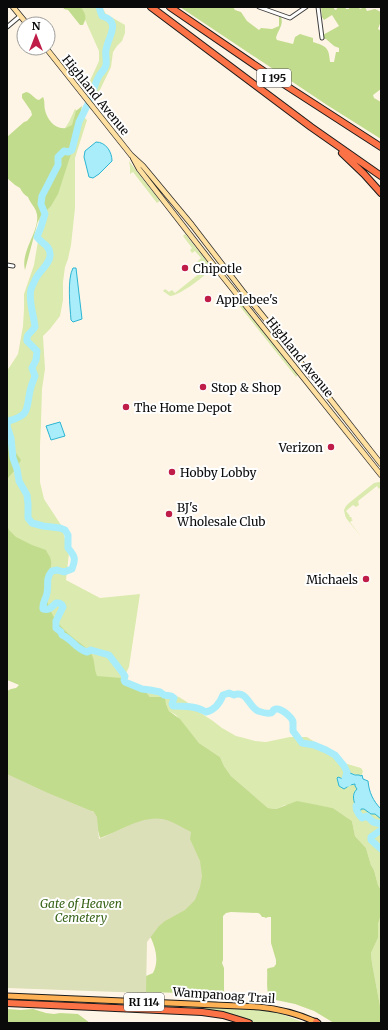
<svg xmlns="http://www.w3.org/2000/svg" width="388" height="1030" font-family="Merriweather,serif">
<style>
.green{fill:#dbeaaf}
.forest{fill:#c2dc8e}
.cemetery{fill:#dce0b8}
.water{fill:#a8edf9;stroke:#2cb5d3}
.lines{fill:none;stroke-linecap:round;stroke-linejoin:round}
.river{stroke:#a8edf9;stroke-width:7}
.minor-casing{stroke:#3d3d3d;stroke-width:5}
.secondary-casing{stroke:#2c2c2c;stroke-width:6}
.primary-casing{stroke:#1b1b1b;stroke-width:7}
.motorway-casing{stroke:#1b1b1b;stroke-width:8}
.minor{stroke:#fff;stroke-width:3}
.secondary{stroke:#ffe0a1;stroke-width:4.5}
.primary{stroke:#ffb156;stroke-width:5}
.motorway{stroke:#fc7247;stroke-width:6}
.poi-dot{fill:#bf1d48;stroke:#fff;stroke-width:1.5}
.labels{text-anchor:middle;dominant-baseline:central;stroke-width:4;stroke-linejoin:round;paint-order:stroke}
.shield{fill:#fff;stroke:#545454;stroke-width:1}
.shield-label{font-size:11px;font-weight:bold;fill:#0a0a0a}
.street-label{font-size:12px;fill:#0a0a0a;stroke:#fff}
.poi-label{font-size:12px;fill:#0a0a0a;stroke:#fff;text-anchor:start}
.park-label{font-size:12px;font-style:italic;fill:#386318;stroke:#fff}
</style>
<rect width="100%" height="100%" fill="#fff5e6"/>
<path class="green" d="M 82,7 L 102,7 L 106,14 L 125,25 L 125,33 L 122,41 L 117,46 L 113,52 L 111,67 L 98,94 L 88,85 L 99,61 L 99,51 L 82,13 Z
M 75,109 L 87,120 L 75,158 L 75,208 L 71,245 L 68,259 L 65,267 L 63,282 L 63,300 L 60,316 L 50,329 L 43,336 L 45,369 L 42,389 L 41,423 L 40,446 L 40,482 L 44,499 L 61,525 L 69,553 L 66,580 L 100,598 L 140,594 L 129,667 L 112,701 L 7,554 L 7,371 L 18,354 L 23,326 L 24,309 L 24,294 L 34,265 L 38,241 L 40,227 L 36,211 L 63,131 L 69,122 Z
M 129,161 L 160,201 L 157,203 L 133,172 L 130,174 L 130,167 Z
M 185,234 L 209,264 C 209,267 210,267 209,270 C 205,277 178,296 170,296 L 163,291 L 165,289 L 169,292 L 172,290 L 175,293 L 200,273 C 198,266 194,264 201,258 L 195,251 L 192,253 L 190,250 L 192,248 L 183,236 Z
M 236,298 L 298,375 L 296,377 L 234,299 Z
M 379,482 L 381,482 L 381,487 L 379,489 L 377,486 L 358,501 L 359,505 L 356,507 L 353,505 L 346,511 L 350,516 L 349,517 L 351,517 L 352,518 L 351,519 L 353,520 L 350,522 L 362,538 L 346,518 L 345,515 L 344,510 L 346,506 L 349,503 L 374,483 Z
M 146,692 L 166,693 L 179,697 L 187,702 L 193,708 L 213,721 L 222,728 L 236,736 L 244,738 L 255,741 L 266,742 L 290,737 L 307,737 L 318,744 L 337,761 L 361,768 L 363,771 L 361,777 C 356,775 351,771 346,776 C 342,780 347,777 341,779 L 344,789 L 350,785 L 356,784 L 357,789 C 351,795 354,801 356,808 L 361,809 L 364,809 L 369,812 L 375,814 L 381,819 L 381,890 L 378,885 L 374,870 L 371,865 L 366,848 L 355,836 L 352,821 L 333,808 L 315,805 L 285,805 L 276,809 L 268,808 L 231,776 L 224,766 L 220,757 L 199,743 L 176,715 L 169,711 L 166,704 L 160,697 L 150,697 Z
M 381,915 L 381,1011 L 372,963 L 371,953 L 378,938 L 378,924 Z
M 156,1005 L 264,1010 L 279,1013 L 305,1023 L 256,1023 L 239,1017 L 156,1007 Z"/>
<path class="forest" d="M 63,7 L 81,7 C 86,15 87,17 83,25 L 80,25 L 68,10 L 64,9 Z
M 180,7 L 233,7 L 235,10 L 241,12 L 247,21 L 259,30 L 261,28 L 272,29 L 279,26 L 279,17 L 281,17 C 284,25 278,30 276,38 L 277,40 L 293,44 L 295,37 L 300,34 L 313,38 L 313,42 C 326,46 329,47 330,62 L 334,62 L 336,52 L 339,52 L 339,48 L 334,46 L 326,39 L 321,39 L 321,36 L 339,26 L 332,15 L 324,20 L 322,17 L 321,7 L 334,7 L 334,9 L 336,10 L 338,7 L 345,7 L 346,9 L 349,9 L 349,7 L 358,7 L 360,9 L 365,7 L 367,11 L 375,9 L 381,12 L 381,21 L 378,29 L 381,31 L 381,89 L 373,95 L 374,98 L 381,102 L 381,139 L 327,105 Z
M 26,92 C 32,93 34,99 39,100 L 43,97 C 45,101 44,105 45,110 C 47,119 55,130 66,128 C 68,127 70,126 72,125 L 76,111 L 82,106 L 78,125 L 78,131 L 77,139 L 70,157 L 58,194 L 51,206 L 40,217 L 38,221 L 25,270 C 20,251 40,231 37,214 C 36,208 30,203 28,197 C 24,195 22,192 20,188 L 15,185 L 7,178 L 7,137 L 24,122 L 27,121 L 32,115 L 31,111 L 22,98 L 22,94 Z
M 7,437 L 13,445 L 16,453 L 21,460 L 15,470 L 7,479 Z
M 7,525 L 9,530 L 16,537 L 32,545 L 46,550 C 47,553 51,557 51,561 C 52,567 49,573 48,579 C 45,589 46,600 50,609 C 54,620 63,629 71,636 C 78,642 87,647 92,655 C 95,661 94,670 97,676 L 121,678 C 131,681 136,692 146,692 L 150,697 L 161,697 L 165,698 L 166,704 L 169,711 L 180,719 L 199,743 L 220,757 L 224,766 L 231,776 L 268,808 L 276,809 L 297,801 L 333,808 L 352,821 L 355,836 L 366,848 L 371,865 L 374,870 L 378,885 L 381,890 L 381,915 L 378,924 L 378,938 L 371,953 L 372,963 L 381,1011 L 381,1023 L 334,1023 L 314,1011 L 295,1004 L 271,999 C 265,992 268,978 267,969 L 269,968 L 274,967 L 276,964 L 276,960 L 271,943 L 271,917 L 268,917 L 266,918 L 264,917 L 262,917 L 260,914 L 258,913 L 231,912 L 226,913 L 223,916 L 223,960 L 222,963 L 224,968 L 224,991 L 225,994 L 143,992 L 146,976 L 153,973 C 159,962 156,949 151,938 L 145,934 L 144,821 L 100,838 L 93,811 L 74,816 L 7,778 L 7,691 L 11,689 L 16,688 L 19,685 L 12,682 L 7,680 Z
M 7,1009 L 21,1010 L 33,1009 L 46,1013 L 54,1014 L 60,1013 L 78,1014 L 90,1023 L 7,1023 Z"/>
<path class="cemetery" d="M 7,774 L 48,793 L 94,812 L 97,817 L 99,839 C 116,832 144,815 162,819 C 171,820 183,828 191,832 L 190,839 L 200,861 L 202,876 L 200,887 L 195,900 L 185,910 L 165,921 L 159,926 L 147,942 L 146,993 L 7,988 Z"/>
<path class="water" d="M 96,142 C 106,142 112,152 112,161 L 99,174 L 93,178 L 89,177 L 84,157 L 85,151 Z
M 73,268 L 76,268 L 82,319 L 73,322 L 71,320 C 70,307 67,279 73,268 Z
M 60,422 L 65,436 L 51,440 L 46,426 Z
M 350,773 L 355,775 L 359,775 L 361,776 L 362,775 L 363,779 L 368,781 C 369,792 373,801 381,809 L 381,819 L 375,814 L 371,814 L 364,809 L 361,809 L 360,813 L 358,815 L 356,814 L 354,811 L 356,808 C 354,801 351,795 357,789 L 355,786 L 355,784 L 350,785 L 344,789 L 339,786 L 337,778 L 338,777 L 343,779 Z"/>
<g class="lines">
<path class="river" d="M 93,94 C 94,88 96,81 99,76 C 101,72 105,70 106,65 C 107,60 105,55 106,50 C 108,36 122,22 102,16 L 99,7
M 91,98 L 79,122 L 72,150 L 68,152 L 64,151 L 58,157 L 58,165 L 42,196 L 41,204 L 45,214 L 41,227 L 37,237 C 41,243 50,245 50,254 C 51,262 42,269 38,275 C 35,279 33,285 31,289 C 28,301 34,315 35,327 C 32,333 26,333 27,341 L 37,351 L 36,360 L 32,368 L 35,376 C 33,381 31,386 30,391 C 26,410 30,415 8,421 L 7,426 L 11,438 L 13,458 L 17,469 L 19,481 L 27,495 L 28,504 L 28,518 L 32,523 L 43,526 L 60,528 L 65,530 L 68,535 L 68,548 C 75,556 76,559 72,569 L 64,572 L 57,570 L 52,571 C 45,579 49,584 47,593 C 46,599 42,603 43,609 C 49,611 52,607 56,603 L 59,603 L 62,605 L 63,607 L 56,621 L 56,628 L 61,632 L 62,635 C 72,639 76,649 87,652 L 91,650 L 109,655 L 125,676 L 124,680 L 125,682 L 142,689 L 150,690 L 160,692 L 164,695 L 171,696 L 174,698 L 172,704 L 173,706 C 184,706 196,706 206,712 C 214,710 220,703 223,695 L 229,693 L 234,695 C 247,690 249,707 258,711 C 261,712 268,714 271,713 C 275,711 271,710 276,709 C 281,708 292,717 293,722 C 293,725 293,728 293,731 L 302,743 L 314,745 L 326,750 L 335,755 L 344,766 L 347,772 L 345,779 L 346,781 L 348,783
M 356,806 C 356,811 358,814 362,818 L 367,816 L 373,822 L 381,824
M 381,830 L 371,837 L 371,840 L 381,849"/>
<g class="minor-casing">
<path id="minor" d="M 259,7 L 290,18 L 306,7
M 318,7 L 322,38
M 7,27 L 20,16
M 7,265 L 13,266"/>
</g>
<g class="secondary-casing">
<path id="secondary" d="M 13,7 L 27,24
M 46,48 L 131,155 L 143,166 L 192,225 L 245,294 L 319,385 L 381,464
M 133,158 L 139,169 L 219,272 L 381,475"/>
</g>
<g class="primary-casing">
<path id="primary" d="M 7,996 L 259,1007 C 280,1009 299,1014 318,1023"/>
</g>
<g class="motorway-casing">
<path id="motorway" d="M 151,7 L 311,127 L 381,176
M 170,7 L 265,72 L 381,147
M 342,153 L 364,174 L 381,193
M 7,1003 L 202,1012 L 223,1015 L 249,1023
M 316,1022 L 317,1023"/>
</g>
<use href="#minor" class="minor"/>
<use href="#secondary" class="secondary"/>
<use href="#primary" class="primary"/>
<use href="#motorway" class="motorway"/>
</g>
<g class="poi-dot">
<circle cx="185" cy="268" r="4"/>
<circle cx="208" cy="299" r="4"/>
<circle cx="203" cy="387" r="4"/>
<circle cx="126" cy="407" r="4"/>
<circle cx="331" cy="447" r="4"/>
<circle cx="172" cy="472" r="4"/>
<circle cx="169" cy="514" r="4"/>
<circle cx="366" cy="579" r="4"/>
</g>
<g class="labels">
<g class="shield">
<rect x="257" y="69" width="34" height="18" rx="3"/>
<rect x="124" y="993" width="40" height="18" rx="3"/>
</g>
<g class="shield-label">
<text x="274" y="78">I 195</text>
<text x="144" y="1002">RI 114</text>
</g>
<g class="street-label">
<text transform="translate(96 95) rotate(51)">Highland Avenue</text>
<text transform="translate(300 357) rotate(51)">Highland Avenue</text>
<text transform="translate(224 995) rotate(4)">Wampanoag Trail</text>
</g>
<g class="poi-label">
<text x="193" y="268">Chipotle</text>
<text x="216" y="299">Applebee's</text>
<text x="211" y="387">Stop &amp; Shop</text>
<text x="134" y="407">The Home Depot</text>
<text x="323" y="447" text-anchor="end">Verizon</text>
<text x="180" y="472">Hobby Lobby</text>
<text x="177" y="507">BJ's<tspan x="177" dy="14">Wholesale Club</tspan></text>
<text x="358" y="579" text-anchor="end">Michaels</text>
</g>
<g class="park-label">
<text x="81" y="903">Gate of Heaven<tspan x="81" dy="14">Cemetery</tspan></text>
</g>
</g>
<rect width="388" height="1030" fill="none" stroke="#0a0a0a" stroke-width="16"/>
<g transform="translate(36 36)"><circle r="19" fill="#ffffff" stroke="#9d9d9d"/>
<path d="M0-3L7 15L0 10L-7 15Z" fill="#bf1d48"/>
<text y="-6" font-size="11" font-weight="bold" text-anchor="middle" fill="#0a0a0a">N</text>
</g>
</svg>
